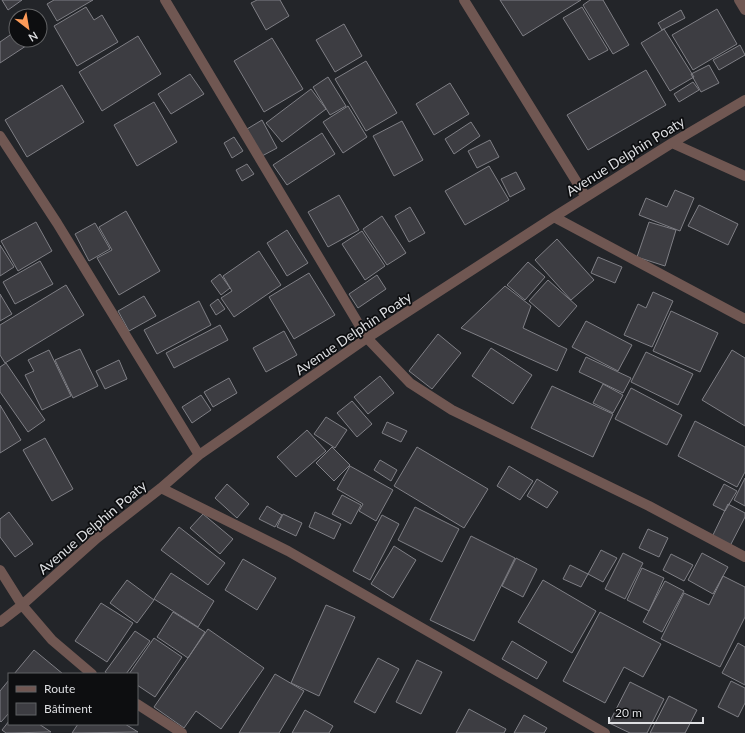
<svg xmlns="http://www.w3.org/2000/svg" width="745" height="733" font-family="Lato,sans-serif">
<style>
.building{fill:#3d3d42;stroke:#7f7f85}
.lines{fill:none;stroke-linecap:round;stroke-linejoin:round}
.minor{stroke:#705752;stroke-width:10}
.labels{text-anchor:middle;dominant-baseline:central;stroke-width:3.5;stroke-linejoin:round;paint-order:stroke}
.street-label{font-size:14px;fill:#dedfe2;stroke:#0d0e10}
</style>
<rect width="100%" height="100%" fill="#232529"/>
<path class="building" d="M 2,0 L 22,0 L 8,10 Z
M 54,0 L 93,0 L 57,21 L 47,4 Z
M 257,0 L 280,0 L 289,16 L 266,30 L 251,3 Z
M 500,0 L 581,0 L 523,36 Z
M 590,0 L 603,0 L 629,45 L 613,54 L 583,5 Z
M 86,7 L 94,20 L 102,15 L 118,42 L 77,66 L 54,26 Z
M 582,7 L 608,50 L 589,60 L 563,18 Z
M 717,9 L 737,44 L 693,70 L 672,35 Z
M 681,10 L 685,18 L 662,30 L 658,23 Z
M 344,24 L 362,56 L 335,72 L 316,40 Z
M 664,29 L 694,77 L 670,91 L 641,43 Z
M 16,31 L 16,40 L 35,40 L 0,63 L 0,42 Z
M 138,36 L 161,74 L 102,111 L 79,72 Z
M 272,38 L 303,89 L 264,112 L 234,61 Z
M 740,45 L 745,55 L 719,70 L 713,60 Z
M 366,61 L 397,113 L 366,131 L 335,79 Z
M 709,65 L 719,83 L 701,92 L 691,74 Z
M 646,70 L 666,105 L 588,150 L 567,115 Z
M 190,74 L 204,94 L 171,114 L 158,94 Z
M 328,77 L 346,106 L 330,115 L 313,87 Z
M 693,82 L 699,90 L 679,102 L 674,94 Z
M 450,83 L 469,114 L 434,135 L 416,104 Z
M 62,85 L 84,122 L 27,157 L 5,120 Z
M 311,89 L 326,109 L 282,142 L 266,123 Z
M 154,102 L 177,142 L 137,166 L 114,125 Z
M 348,106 L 367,137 L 343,153 L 323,122 Z
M 262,120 L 277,148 L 262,156 L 247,129 Z
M 402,121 L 423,160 L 394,176 L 373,136 Z
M 471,122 L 480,136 L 454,154 L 445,139 Z
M 322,133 L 335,154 L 287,185 L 273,165 Z
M 234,137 L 243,151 L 232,158 L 224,143 Z
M 490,140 L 499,157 L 477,168 L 468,151 Z
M 247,164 L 254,174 L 242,181 L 236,170 Z
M 489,166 L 509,200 L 465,225 L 445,191 Z
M 516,172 L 525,189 L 510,197 L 501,179 Z
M 675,190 L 694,198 L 680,231 L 639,215 L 646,198 L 667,207 Z
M 339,195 L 359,230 L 328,247 L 308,212 Z
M 699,205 L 738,224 L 728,245 L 688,226 Z
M 410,207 L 425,233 L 409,242 L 395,216 Z
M 126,211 L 160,271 L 119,295 L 97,258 L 112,250 L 99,227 Z
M 382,216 L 406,253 L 387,265 L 363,229 Z
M 36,222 L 52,251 L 18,271 L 1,241 Z
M 649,222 L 676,230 L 665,266 L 637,257 Z
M 95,223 L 110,249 L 89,261 L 75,234 Z
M 287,230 L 308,263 L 287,276 L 267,243 Z
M 362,231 L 385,266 L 365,280 L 342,244 Z
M 557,239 L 594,280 L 571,300 L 535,260 Z
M 0,245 L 14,267 L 0,276 Z
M 259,251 L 281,285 L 234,317 L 221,298 L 232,291 L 223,276 Z
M 598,257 L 622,267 L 615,283 L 591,273 Z
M 40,261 L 53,284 L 15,304 L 3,282 Z
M 528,262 L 545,277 L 525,300 L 507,285 Z
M 309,273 L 335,315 L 294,339 L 269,297 Z
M 220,274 L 230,288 L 221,295 L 211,281 Z
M 377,275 L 386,289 L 358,308 L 349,294 Z
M 548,280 L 577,306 L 559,327 L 529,301 Z
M 66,285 L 84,315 L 5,363 L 0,355 L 0,325 Z
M 505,286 L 531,306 L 523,328 L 567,349 L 557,371 L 461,328 Z
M 653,292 L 673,301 L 652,347 L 624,335 L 638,304 L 646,308 Z
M 0,294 L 12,314 L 0,321 Z
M 144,296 L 156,316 L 129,331 L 118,311 Z
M 218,299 L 225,309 L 216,315 L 210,305 Z
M 199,301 L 211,325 L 157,354 L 144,330 Z
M 671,311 L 718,333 L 700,372 L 653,351 Z
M 586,321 L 632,345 L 618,371 L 572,347 Z
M 220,325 L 228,340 L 174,368 L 166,353 Z
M 284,331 L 297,355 L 266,372 L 253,348 Z
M 438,334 L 461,353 L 432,389 L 409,371 Z
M 491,348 L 532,375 L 513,404 L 472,376 Z
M 80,349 L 98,386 L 73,398 L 55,360 Z
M 49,350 L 71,396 L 42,410 L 25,375 L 34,371 L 28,360 Z
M 732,350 L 745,358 L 745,426 L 702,400 Z
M 646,352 L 693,374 L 678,405 L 631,382 Z
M 586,357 L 631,378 L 623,393 L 579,372 Z
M 119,360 L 127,379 L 105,389 L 96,371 Z
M 6,363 L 45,420 L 28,432 L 0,392 L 0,367 Z
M 380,376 L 394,393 L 368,414 L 354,397 Z
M 229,378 L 237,393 L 213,407 L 204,392 Z
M 603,384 L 623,395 L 613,413 L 593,403 Z
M 552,386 L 613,414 L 593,457 L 531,428 Z
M 631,388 L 682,415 L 667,445 L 615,419 Z
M 201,395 L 211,410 L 192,423 L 182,407 Z
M 352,401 L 372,424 L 357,437 L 337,413 Z
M 0,405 L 21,440 L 0,453 Z
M 326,417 L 347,430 L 335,448 L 314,434 Z
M 695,421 L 745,447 L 745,472 L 737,487 L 678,456 Z
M 387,422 L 407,431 L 401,442 L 382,433 Z
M 307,430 L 326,451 L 296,477 L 277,457 Z
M 45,438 L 73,489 L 52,501 L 23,450 Z
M 332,447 L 350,465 L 334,481 L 316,463 Z
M 417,447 L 488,489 L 464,528 L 394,486 Z
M 380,460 L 397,470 L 391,481 L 374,470 Z
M 350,466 L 393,490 L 376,521 L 359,511 L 363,504 L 337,489 Z
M 509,466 L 533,481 L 520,500 L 497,486 Z
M 745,478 L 745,506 L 734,500 Z
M 537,479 L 558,492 L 547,508 L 527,496 Z
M 227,484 L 249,504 L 237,518 L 215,498 Z
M 724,484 L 737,491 L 725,511 L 713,505 Z
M 342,495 L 361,505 L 351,524 L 332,514 Z
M 728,504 L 745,513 L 745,517 L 730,546 L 712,537 Z
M 267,506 L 282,515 L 275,527 L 259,519 Z
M 415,507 L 459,529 L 442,562 L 398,540 Z
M 9,512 L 33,544 L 15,557 L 0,537 L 0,519 Z
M 315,512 L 341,524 L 334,539 L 309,527 Z
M 203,514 L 233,539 L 220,554 L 190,528 Z
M 283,514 L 302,523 L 296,536 L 277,527 Z
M 382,515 L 399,524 L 370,580 L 353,571 Z
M 179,527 L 225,563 L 208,585 L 161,550 Z
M 648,529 L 668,538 L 659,557 L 639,548 Z
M 471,536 L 515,558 L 474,641 L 430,620 Z
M 394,546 L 416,560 L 393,598 L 371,584 Z
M 601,550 L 617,558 L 603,582 L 588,574 Z
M 623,553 L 643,563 L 625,599 L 605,589 Z
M 702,553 L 728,567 L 713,594 L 688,580 Z
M 671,554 L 693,565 L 684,581 L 663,570 Z
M 516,558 L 537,569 L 523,597 L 502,586 Z
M 243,559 L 276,578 L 257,610 L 225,590 Z
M 570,565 L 588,574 L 581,587 L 563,579 Z
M 642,568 L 664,578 L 649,611 L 627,600 Z
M 171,573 L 214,601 L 198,627 L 154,599 Z
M 723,576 L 745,587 L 745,617 L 720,667 L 661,639 L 684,593 L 709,605 Z
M 127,580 L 154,600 L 137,623 L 110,603 Z
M 543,580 L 596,611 L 572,653 L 518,622 Z
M 665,581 L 684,591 L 662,632 L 643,622 Z
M 101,603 L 133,623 L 107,662 L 75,641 Z
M 326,605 L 355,617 L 319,696 L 291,683 Z
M 173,612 L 205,632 L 188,658 L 157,637 Z
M 600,612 L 661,644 L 643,677 L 624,667 L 605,703 L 563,681 Z
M 208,629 L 264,668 L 221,729 L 196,711 L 184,728 L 154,707 Z
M 135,631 L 150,641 L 126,674 L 108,674 L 105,672 Z
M 154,638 L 182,657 L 155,697 L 137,685 L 137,674 L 129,674 Z
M 512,641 L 547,662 L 537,679 L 502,659 Z
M 738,643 L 745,647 L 745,685 L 722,673 Z
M 34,650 L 63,674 L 14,674 Z
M 378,658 L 399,669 L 375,713 L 354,702 Z
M 417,660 L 442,672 L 421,714 L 396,702 Z
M 275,674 L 304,691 L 279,733 L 239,733 Z
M 9,680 L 9,713 L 1,722 L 0,721 L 0,691 Z
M 731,681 L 745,688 L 745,703 L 738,717 L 718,707 Z
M 630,682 L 664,699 L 647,733 L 630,733 L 609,723 Z
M 669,696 L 697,710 L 685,733 L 650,733 Z
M 469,709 L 506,729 L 504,733 L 456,733 Z
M 305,710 L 333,726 L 329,733 L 292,733 Z
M 524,715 L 547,728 L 544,733 L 514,733 Z
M 9,721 L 9,724 L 39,724 L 51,732 L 6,733 L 2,730 Z
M 78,724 L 125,724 L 138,732 L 72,733 Z"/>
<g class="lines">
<path class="minor" d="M 165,0 L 367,338 L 410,383 L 452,410 L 649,506 L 745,557
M 464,0 L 586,197
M 739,0 L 745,10
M 0,136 L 57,223 L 199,455
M 672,143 L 745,176
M 554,217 L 745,319
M 161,488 L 288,551 L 605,733
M 0,570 L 22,605 L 52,640 L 92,674
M 0,622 L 22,605 L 97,538 L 161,488 L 199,455 L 367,338 L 554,217 L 672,143 L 745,100
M 137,704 L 182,733"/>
</g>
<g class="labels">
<g class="street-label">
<text transform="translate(625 156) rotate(-32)">Avenue Delphin Poaty</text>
<text transform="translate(353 333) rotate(-34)">Avenue Delphin Poaty</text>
<text transform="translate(92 527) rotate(-40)">Avenue Delphin Poaty</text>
</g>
</g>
<rect x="8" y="673" width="130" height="52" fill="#0d0e10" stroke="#616264"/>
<rect x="16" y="686" width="20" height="6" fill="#705752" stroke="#616264"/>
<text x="44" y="693" font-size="12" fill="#dedfe2">Route</text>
<rect x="16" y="703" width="20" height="12" fill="#3d3d42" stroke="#616264"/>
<text x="44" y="713" font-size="12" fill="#dedfe2">Bâtiment</text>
<g transform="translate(28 28) rotate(149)"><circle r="19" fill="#0d0e10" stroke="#616264"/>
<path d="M0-3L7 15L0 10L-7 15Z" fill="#fe9b58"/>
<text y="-6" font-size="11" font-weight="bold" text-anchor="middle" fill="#dedfe2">N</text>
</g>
<path d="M609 717v6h94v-6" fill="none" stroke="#dedfe2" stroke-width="2"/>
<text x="615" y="717" font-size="12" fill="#dedfe2" stroke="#0d0e10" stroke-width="3" paint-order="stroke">20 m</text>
</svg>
